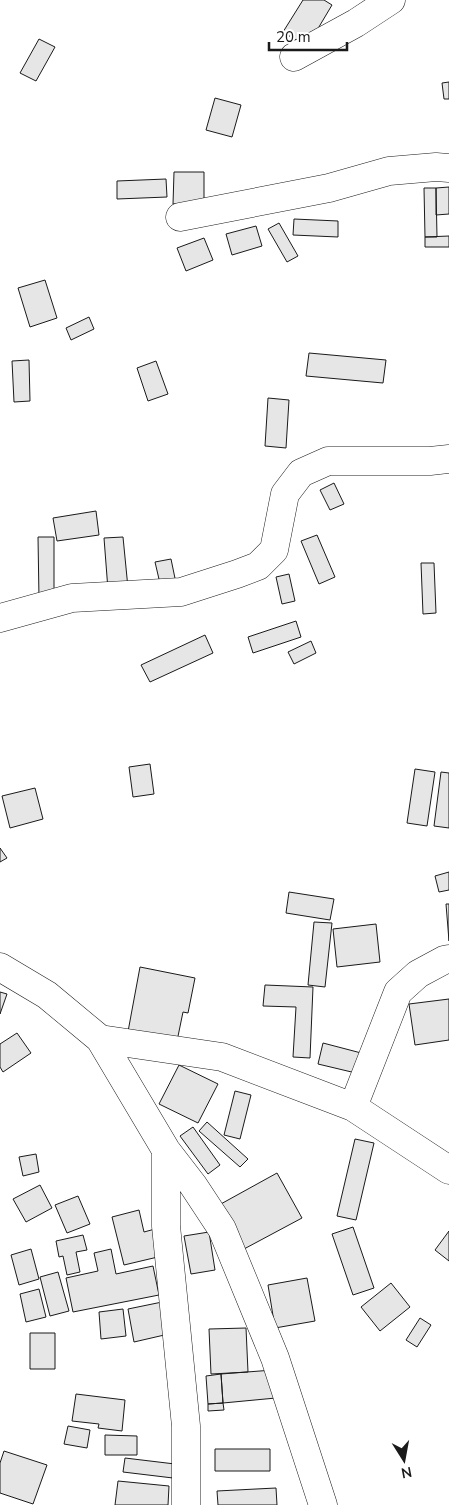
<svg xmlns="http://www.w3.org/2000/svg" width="449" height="1505" font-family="'Nunito Sans',sans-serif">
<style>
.building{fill:#e6e6e6;stroke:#1a1a1a}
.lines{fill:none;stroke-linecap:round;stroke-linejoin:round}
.minor-casing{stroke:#1a1a1a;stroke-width:29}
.minor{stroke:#fff;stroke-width:28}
</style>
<rect width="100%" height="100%" fill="#fff"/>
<path class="building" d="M 303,0 L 324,0 L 332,5 L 307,47 L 283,32 Z
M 39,39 L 55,47 L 36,81 L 20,73 Z
M 449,82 L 449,99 L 444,99 L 442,83 Z
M 215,98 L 241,105 L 232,137 L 206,130 Z
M 174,172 L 204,172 L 204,204 L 173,204 Z
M 166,179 L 167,197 L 117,199 L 117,181 Z
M 449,187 L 449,214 L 436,215 L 436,188 Z
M 424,188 L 436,188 L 437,237 L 425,237 Z
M 294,219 L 338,221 L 338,237 L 293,235 Z
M 279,223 L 298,256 L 287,262 L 268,229 Z
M 256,226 L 262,246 L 232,255 L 226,234 Z
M 449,236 L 449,247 L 425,247 L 425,237 Z
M 204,238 L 213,260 L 186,271 L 177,248 Z
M 45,280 L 57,318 L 30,327 L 18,288 Z
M 89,317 L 94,329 L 71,340 L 66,328 Z
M 309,353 L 386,360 L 383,383 L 306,376 Z
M 29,360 L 30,401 L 14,402 L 12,361 Z
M 156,361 L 168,394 L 148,401 L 137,368 Z
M 268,398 L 289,400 L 286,448 L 265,446 Z
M 334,483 L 344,504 L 330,510 L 320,490 Z
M 96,511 L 99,535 L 57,541 L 53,518 Z
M 317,535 L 335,577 L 319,584 L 301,541 Z
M 38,537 L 54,537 L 54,599 L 39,599 Z
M 123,537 L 128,588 L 108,590 L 104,538 Z
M 171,559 L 177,588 L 162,592 L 155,562 Z
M 421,563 L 434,563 L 436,613 L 423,614 Z
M 289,574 L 295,601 L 282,604 L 276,577 Z
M 296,621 L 301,637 L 253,653 L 248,637 Z
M 205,635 L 213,653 L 150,682 L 141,665 Z
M 311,641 L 316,653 L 294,664 L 288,652 Z
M 150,764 L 154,794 L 133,797 L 129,767 Z
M 415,769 L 435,772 L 427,826 L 407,823 Z
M 441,772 L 449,773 L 449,828 L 434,826 Z
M 35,788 L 43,819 L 10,828 L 2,796 Z
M 0,848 L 7,858 L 0,862 Z
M 449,872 L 449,890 L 439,892 L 435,876 Z
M 289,892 L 334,899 L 330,920 L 286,913 Z
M 446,904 L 449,904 L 449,941 Z
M 314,922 L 332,923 L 325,987 L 308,985 Z
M 376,924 L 380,962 L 337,967 L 333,929 Z
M 140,967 L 195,978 L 188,1013 L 183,1012 L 176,1046 L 127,1037 Z
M 265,985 L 313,987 L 310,1058 L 293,1057 L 296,1007 L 263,1006 Z
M 0,992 L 7,994 L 0,1014 Z
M 449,999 L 449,1040 L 415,1045 L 409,1004 Z
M 17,1033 L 31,1053 L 3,1072 L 0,1067 L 0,1044 Z
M 323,1043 L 365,1054 L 360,1074 L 318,1064 Z
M 179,1065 L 218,1084 L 198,1123 L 159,1104 Z
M 235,1091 L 251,1095 L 240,1139 L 224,1135 Z
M 207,1122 L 248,1159 L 240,1167 L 199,1131 Z
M 193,1127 L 220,1165 L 208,1174 L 180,1136 Z
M 355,1139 L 374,1143 L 356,1220 L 337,1216 Z
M 36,1154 L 39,1172 L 23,1176 L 19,1157 Z
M 277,1173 L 302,1218 L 244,1249 L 219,1205 Z
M 40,1185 L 52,1208 L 26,1222 L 13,1199 Z
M 78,1196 L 90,1224 L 67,1233 L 55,1205 Z
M 139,1210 L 144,1232 L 155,1229 L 162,1256 L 124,1265 L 112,1217 Z
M 353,1227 L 374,1288 L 353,1295 L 332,1234 Z
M 449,1231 L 449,1261 L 435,1250 Z
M 209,1232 L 215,1270 L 191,1274 L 184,1236 Z
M 83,1235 L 87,1250 L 76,1252 L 80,1272 L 67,1275 L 63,1256 L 59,1257 L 56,1241 Z
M 31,1249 L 39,1279 L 19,1285 L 11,1255 Z
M 111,1249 L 116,1274 L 153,1266 L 159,1295 L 73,1312 L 66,1278 L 98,1271 L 94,1253 Z
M 58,1272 L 69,1311 L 50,1316 L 40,1277 Z
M 307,1278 L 315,1321 L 275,1328 L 268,1285 Z
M 391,1283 L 410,1307 L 380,1331 L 361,1307 Z
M 39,1289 L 46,1317 L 26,1322 L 20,1294 Z
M 167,1301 L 173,1333 L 134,1342 L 128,1309 Z
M 123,1309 L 126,1336 L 101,1339 L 99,1312 Z
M 420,1318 L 431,1325 L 417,1347 L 406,1340 Z
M 246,1328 L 248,1372 L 211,1374 L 209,1329 Z
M 30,1333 L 55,1333 L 55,1369 L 30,1369 Z
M 273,1370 L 276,1398 L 223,1403 L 221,1374 Z
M 221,1374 L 223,1403 L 208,1404 L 206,1376 Z
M 76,1394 L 125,1400 L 122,1431 L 98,1428 L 99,1424 L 72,1421 Z
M 223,1403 L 224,1410 L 208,1411 L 208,1404 Z
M 68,1426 L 90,1430 L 87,1448 L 64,1444 Z
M 105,1435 L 137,1436 L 137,1455 L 105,1455 Z
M 215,1449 L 270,1449 L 270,1471 L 215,1471 Z
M 4,1451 L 47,1465 L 33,1504 L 0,1493 L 0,1463 Z
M 125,1458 L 175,1464 L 173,1478 L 123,1472 Z
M 118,1481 L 169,1486 L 168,1505 L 115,1505 Z
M 276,1488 L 277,1505 L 218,1505 L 217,1491 Z"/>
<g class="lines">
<g class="minor-casing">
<path id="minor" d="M 294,57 L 356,23 L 391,0
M 180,217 L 329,188 L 389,171 L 436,167 L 449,168
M 0,618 L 72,598 L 181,592 L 237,574 L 258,566 L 274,550 L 285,494 L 301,473 L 328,461 L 430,461 L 449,459
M 0,967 L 47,995 L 100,1039 L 166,1150 L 193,1185 L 222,1229 L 275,1358 L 323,1505
M 100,1039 L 222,1057 L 353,1107 L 449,1170
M 353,1107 L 398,992 L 418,974 L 444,960 L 449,959
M 166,1150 L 166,1226 L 186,1426 L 186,1505"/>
</g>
<use href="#minor" class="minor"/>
</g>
<g transform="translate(404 1460) rotate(169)" stroke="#ffffff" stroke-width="4" paint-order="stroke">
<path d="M0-4L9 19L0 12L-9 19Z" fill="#1a1a1a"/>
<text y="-8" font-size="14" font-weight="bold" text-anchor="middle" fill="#1a1a1a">N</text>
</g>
<path d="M269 42v8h78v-8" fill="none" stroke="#1a1a1a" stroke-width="2.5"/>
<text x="276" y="42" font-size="15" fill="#1a1a1a" stroke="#ffffff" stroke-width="4" paint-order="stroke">20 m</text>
</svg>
